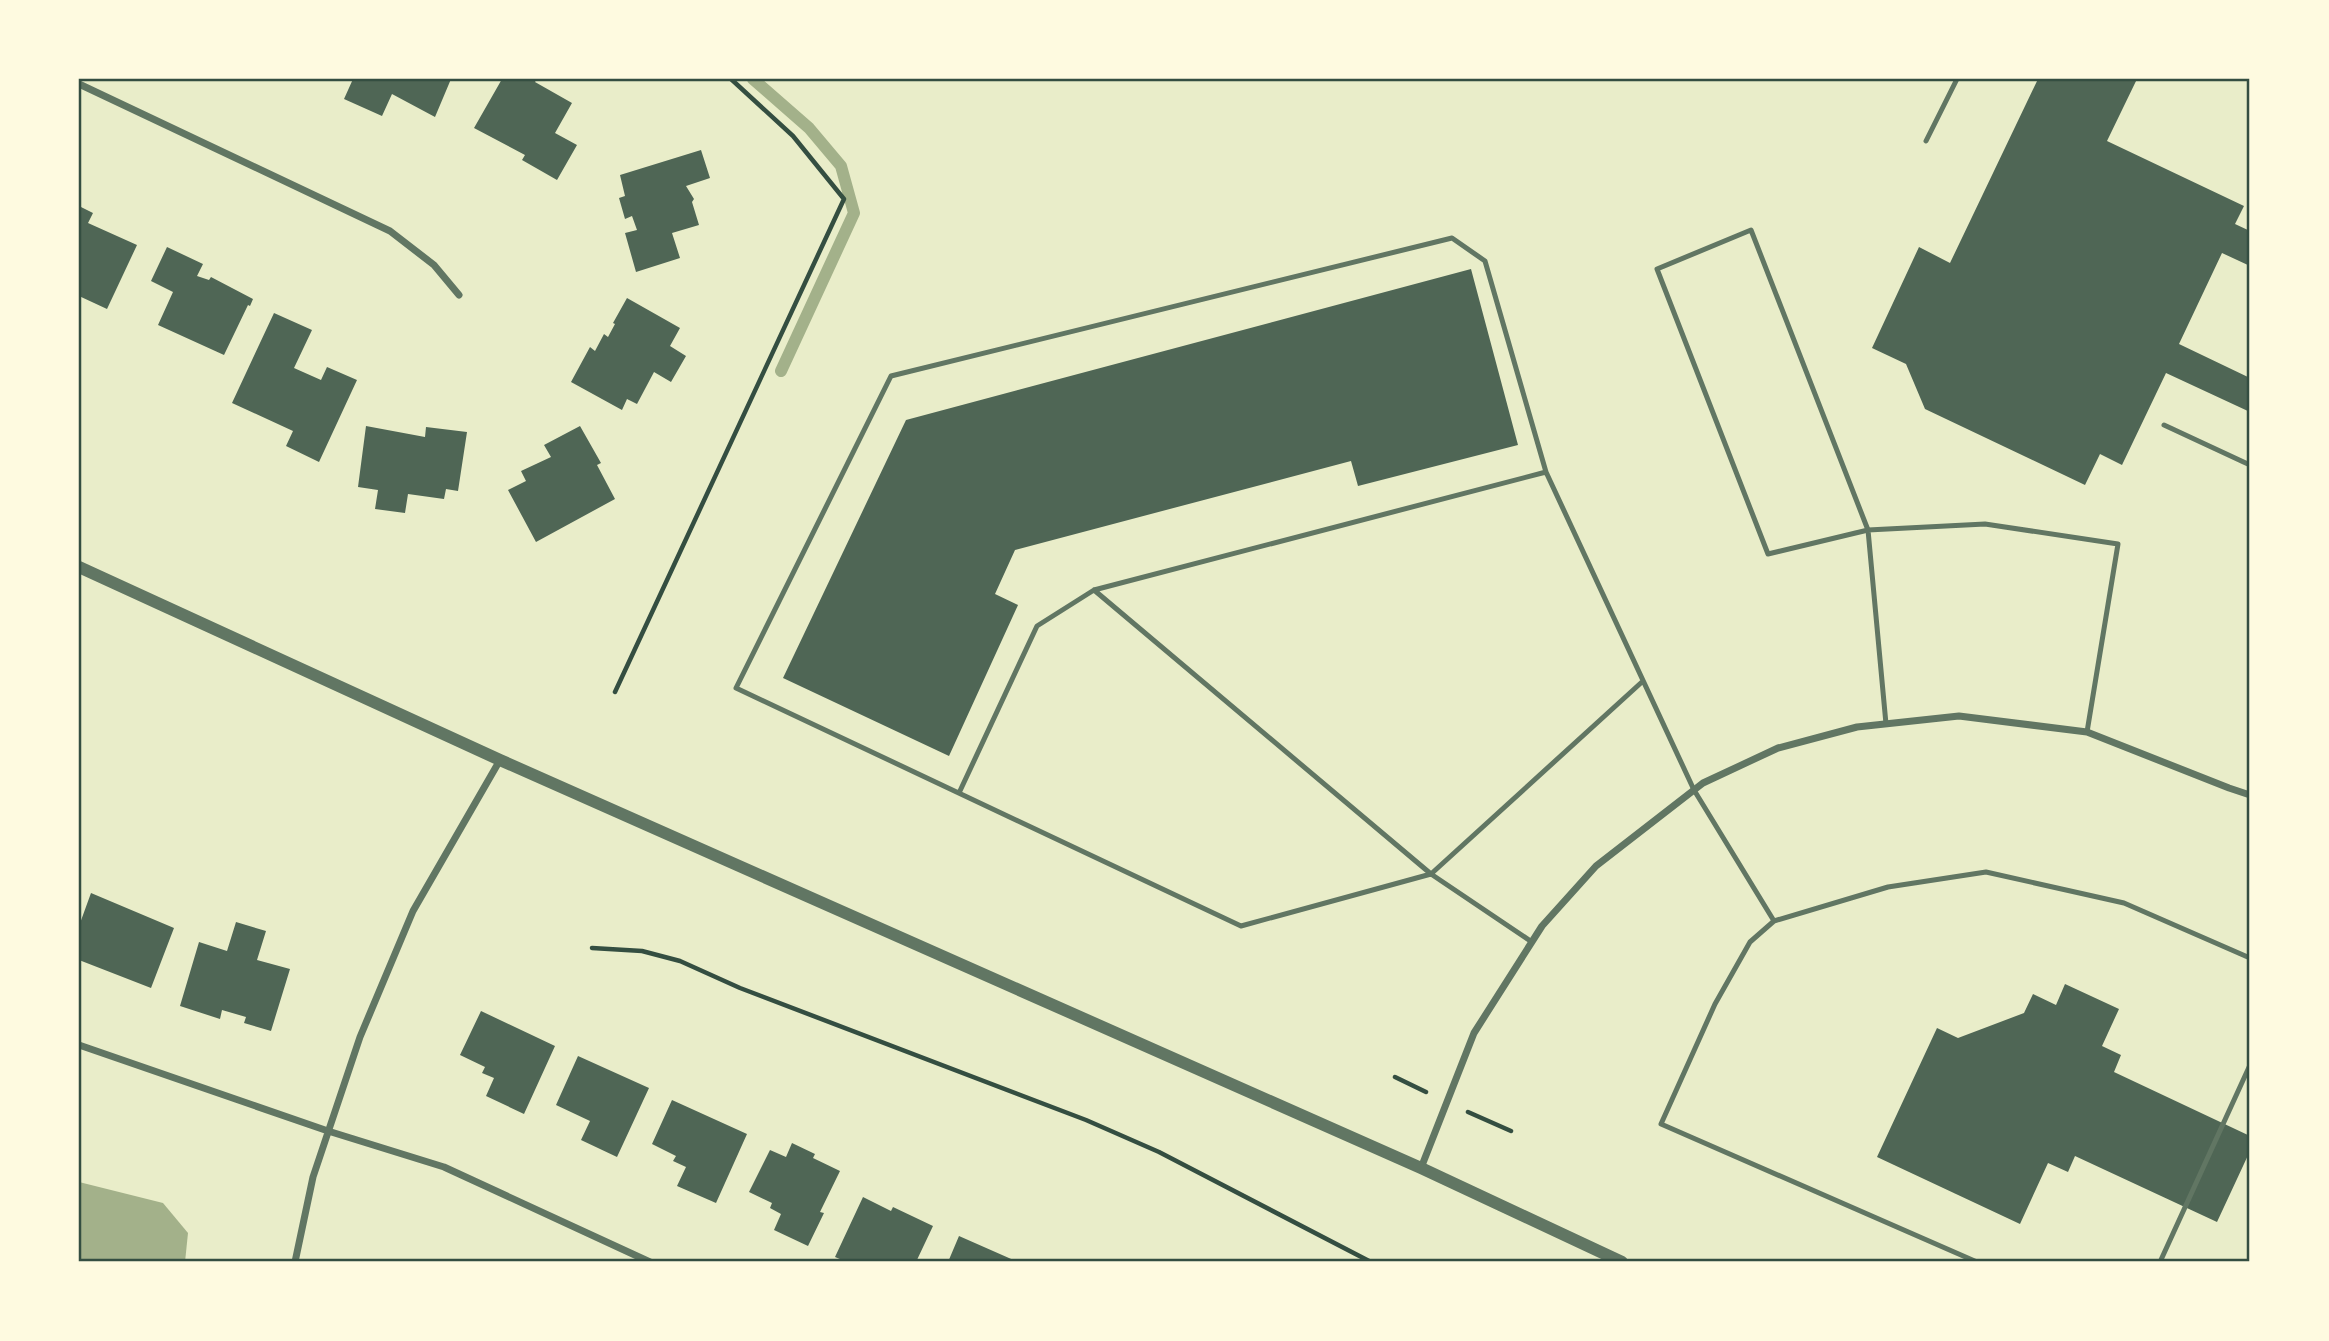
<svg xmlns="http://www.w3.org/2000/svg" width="2329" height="1341" font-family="Montserrat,sans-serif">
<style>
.water{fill:#a3b18a}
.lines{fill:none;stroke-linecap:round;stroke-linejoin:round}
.stream{stroke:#a3b18a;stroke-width:12}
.building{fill:#4f6655}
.path{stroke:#344e41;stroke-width:4.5}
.service{stroke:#617663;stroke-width:5}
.minor{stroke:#617663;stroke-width:7}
.tertiary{stroke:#617663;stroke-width:12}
.neatline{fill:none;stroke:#344e41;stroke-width:2.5}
</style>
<rect width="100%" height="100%" fill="#e9edc9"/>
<path class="water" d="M 79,1182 L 163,1203 L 188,1233 L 185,1262 L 79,1262 Z"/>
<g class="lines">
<path class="stream" d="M 753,79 L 809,128 L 841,166 L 854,213 L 781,371"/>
</g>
<path class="building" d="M 353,79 L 451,79 L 435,117 L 392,94 L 382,116 L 344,99 Z
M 502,79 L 537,79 L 535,82 L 572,103 L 555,133 L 577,145 L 557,180 L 522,160 L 525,155 L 474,128 Z
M 2038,79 L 2137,79 L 2107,141 L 2244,206 L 2235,224 L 2250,231 L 2250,266 L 2222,253 L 2179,344 L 2250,378 L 2250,412 L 2166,373 L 2122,465 L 2100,454 L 2085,485 L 1925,409 L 1906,364 L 1872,348 L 1919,247 L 1950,263 Z
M 701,150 L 710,178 L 686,186 L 694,199 L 692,202 L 699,225 L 672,233 L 680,258 L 636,272 L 625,233 L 637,230 L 632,216 L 625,219 L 619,198 L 625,196 L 620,175 Z
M 79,206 L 93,213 L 88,223 L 137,245 L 107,309 L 79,296 Z
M 167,247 L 203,264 L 197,276 L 209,280 L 211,277 L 253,299 L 250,306 L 248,305 L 224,355 L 158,325 L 173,292 L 151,281 Z
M 1471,269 L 1518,445 L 1358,486 L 1351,461 L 1015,550 L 995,594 L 1018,605 L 949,756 L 783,678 L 906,420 Z
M 627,298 L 680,328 L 670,346 L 686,356 L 671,382 L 654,372 L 637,404 L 627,399 L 622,410 L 571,382 L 590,347 L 595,351 L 604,334 L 608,337 L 615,324 L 613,323 Z
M 274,313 L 312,330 L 294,368 L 321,380 L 327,367 L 357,380 L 319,462 L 286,446 L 293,431 L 232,403 Z
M 366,426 L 425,437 L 426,427 L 467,432 L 458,491 L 446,489 L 444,499 L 408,494 L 405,513 L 375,509 L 378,490 L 358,487 Z
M 580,426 L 601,463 L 597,465 L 615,499 L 536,542 L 508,490 L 526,481 L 521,471 L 551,457 L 544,445 Z
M 91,893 L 174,928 L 151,988 L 79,960 L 79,926 Z
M 236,922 L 266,931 L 257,960 L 290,969 L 271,1031 L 244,1023 L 246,1017 L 222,1010 L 220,1019 L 180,1006 L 199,942 L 227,951 Z
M 2065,984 L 2119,1009 L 2102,1046 L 2121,1055 L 2114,1072 L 2250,1136 L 2250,1151 L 2217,1222 L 2075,1156 L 2068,1172 L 2048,1163 L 2020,1224 L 1877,1157 L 1937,1028 L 1958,1038 L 2024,1013 L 2033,994 L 2056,1005 Z
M 481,1011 L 555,1046 L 524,1114 L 486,1096 L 494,1078 L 482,1073 L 485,1067 L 460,1055 Z
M 578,1056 L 649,1088 L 617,1157 L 581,1140 L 590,1121 L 556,1105 Z
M 672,1100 L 747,1134 L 716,1203 L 677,1186 L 686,1167 L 673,1161 L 676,1156 L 652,1144 Z
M 792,1143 L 815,1154 L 813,1158 L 840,1171 L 820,1212 L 824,1213 L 808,1246 L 774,1230 L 781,1214 L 770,1208 L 772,1203 L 749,1192 L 770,1150 L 786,1157 Z
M 863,1197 L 891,1211 L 893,1207 L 933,1226 L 916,1262 L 847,1262 L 835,1257 Z
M 959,1236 L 1018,1262 L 948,1262 Z"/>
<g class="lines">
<path class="path" d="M 615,692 L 844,199 L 793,136 L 731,79
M 592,948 L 642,951 L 680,961 L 740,988 L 1086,1120 L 1159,1152 L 1371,1262
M 1395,1077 L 1426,1092
M 1468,1112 L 1511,1131"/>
<path class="service" d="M 1926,141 L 1957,79
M 2164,425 L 2250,465
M 1094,590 L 1431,874 L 1643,681
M 1886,724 L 1868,530 L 1751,230 L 1657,269 L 1768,554 L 1868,530 L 1985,524 L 2118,544 L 2087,732
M 959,793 L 1037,626 L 1094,590 L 1546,472
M 1532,942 L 1431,874 L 1241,926 L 736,688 L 891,376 L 1452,238 L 1485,261 L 1546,472 L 1694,790 L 1774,921
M 1977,1262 L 1661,1124 L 1715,1004 L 1750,942 L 1774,921 L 1888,887 L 1986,872 L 2124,903 L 2250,958
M 2160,1262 L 2250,1065"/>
<path class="minor" d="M 79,84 L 390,231 L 434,265 L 459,295
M 79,1045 L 328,1131 L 444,1167 L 650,1262
M 1421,1168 L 1474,1033 L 1542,926 L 1596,866 L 1703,783 L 1778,748 L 1857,727 L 1959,716 L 2087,732 L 2229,788 L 2250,795
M 295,1262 L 313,1177 L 360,1037 L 413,911 L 500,760"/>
<path class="tertiary" d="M 79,567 L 500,760 L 1421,1168 L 1622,1262"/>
</g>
<rect width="2329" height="1341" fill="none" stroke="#fefae0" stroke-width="161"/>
<rect x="80" y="80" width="2168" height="1180" class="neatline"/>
</svg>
